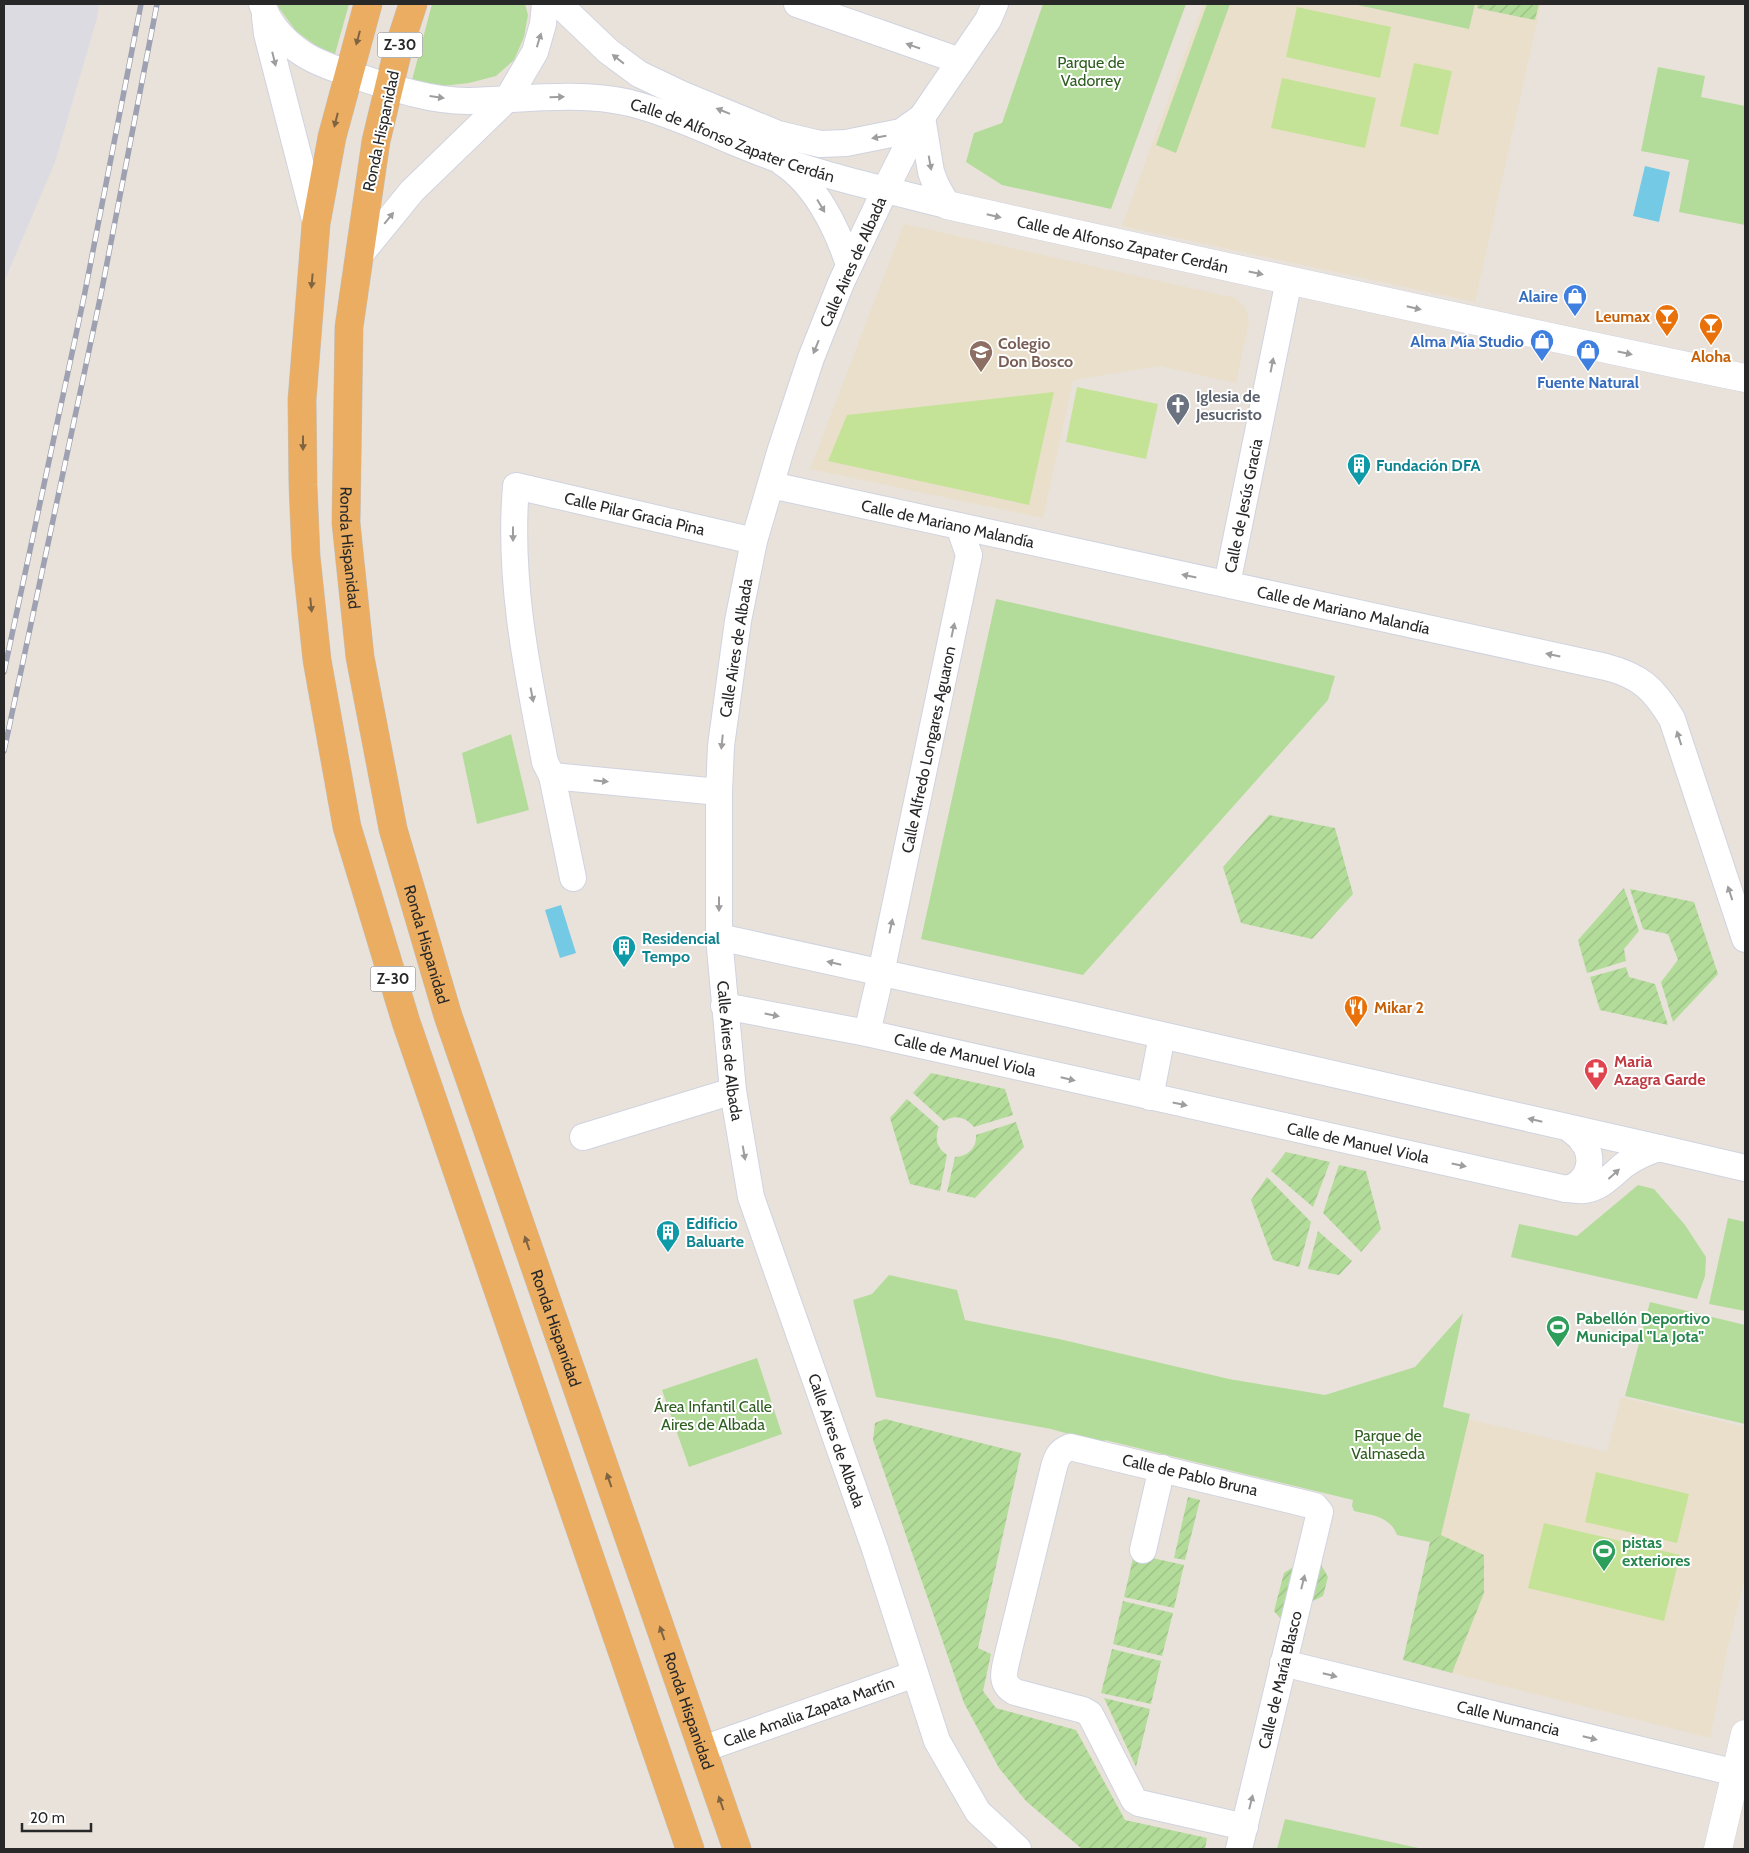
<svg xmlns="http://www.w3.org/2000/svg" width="1749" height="1853" font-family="Cabin,sans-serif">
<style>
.industrial{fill:#dddbe2}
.education{fill:#eadfcb}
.grass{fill:#b3dc9a}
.garden{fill:url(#garden-furrows)}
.pitch{fill:#c5e397}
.water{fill:#74cae4}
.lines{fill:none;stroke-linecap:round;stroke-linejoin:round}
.minor-casing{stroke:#d0d3e0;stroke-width:28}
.tertiary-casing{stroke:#d0d3e0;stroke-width:29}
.trunk-casing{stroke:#c3c3c3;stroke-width:29}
.minor{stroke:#fff;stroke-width:26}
.tertiary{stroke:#fff;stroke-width:28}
.trunk{stroke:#ebad61;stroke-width:28}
.rail-casing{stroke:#9ea1b1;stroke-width:5.5}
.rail{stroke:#fff;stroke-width:4;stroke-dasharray:11;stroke-linecap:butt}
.oneway{fill:#806442}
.oneway2{fill:#9e9e9e}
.labels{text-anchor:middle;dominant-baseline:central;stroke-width:4;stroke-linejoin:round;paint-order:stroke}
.shield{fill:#fff;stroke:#686868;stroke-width:1}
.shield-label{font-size:15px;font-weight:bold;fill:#282828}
.park-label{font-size:16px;fill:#2e5e1f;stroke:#fff}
.street-label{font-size:16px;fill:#282828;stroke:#fff}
.shop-label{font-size:16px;font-weight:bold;fill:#366cbe;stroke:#fff;text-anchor:end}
.food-label{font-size:16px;font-weight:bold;fill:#c56008;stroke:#fff;text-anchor:end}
.education-label{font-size:16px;font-weight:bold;fill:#785e54;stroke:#fff;text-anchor:start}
.worship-label{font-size:16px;font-weight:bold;fill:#5b616d;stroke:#fff;text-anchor:start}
.culture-label{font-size:16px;font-weight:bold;fill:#0d838f;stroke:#fff;text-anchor:start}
.health-label{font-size:16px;font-weight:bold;fill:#be3a42;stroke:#fff;text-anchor:start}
.leisure-label{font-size:16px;font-weight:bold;fill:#27864d;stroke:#fff;text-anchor:start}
</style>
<defs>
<pattern id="garden-furrows" width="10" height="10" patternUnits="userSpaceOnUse" patternTransform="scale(1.25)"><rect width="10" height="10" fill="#b3dc9a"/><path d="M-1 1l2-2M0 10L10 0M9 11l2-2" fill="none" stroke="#9abd85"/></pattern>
</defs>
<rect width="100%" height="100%" fill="#e9e2da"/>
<path class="industrial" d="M 4,4 L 99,4 L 97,18 L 55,162 L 4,282 Z"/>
<path class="education" d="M 1203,4 L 1541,4 L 1475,302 L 1122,226 Z
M 904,224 L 1235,298 L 1244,306 L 1247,312 L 1249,322 L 1236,383 L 1159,366 L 1073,380 L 1043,518 L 810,469 Z
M 1621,1397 L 1745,1427 L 1745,1577 L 1728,1646 L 1710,1738 L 1452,1673 L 1484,1593 L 1441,1535 L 1468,1419 L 1607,1452 Z"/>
<path class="grass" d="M 278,4 L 349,4 L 335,54 L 319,48 L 296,31 L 279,8 Z
M 432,4 L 525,4 L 528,15 L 524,37 L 514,60 L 496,76 L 469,83 L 443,86 L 412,80 Z
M 1043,4 L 1186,4 L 1111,209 L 1002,185 L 966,162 L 974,133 L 1002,123 Z
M 1207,4 L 1230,4 L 1176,153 L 1156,145 Z
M 1353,4 L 1475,4 L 1469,29 Z
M 1658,67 L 1705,76 L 1701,97 L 1745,106 L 1745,225 L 1679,212 L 1689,160 L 1641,151 Z
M 996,599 L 1335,676 L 1328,700 L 1083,975 L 921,939 Z
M 511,734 L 529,810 L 477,824 L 462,753 Z
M 1638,1185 L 1654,1189 L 1685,1225 L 1706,1257 L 1705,1276 L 1697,1299 L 1511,1257 L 1519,1224 L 1577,1236 Z
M 1728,1218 L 1745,1222 L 1745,1311 L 1709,1304 Z
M 889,1275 L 957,1290 L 965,1320 L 1059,1339 L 1229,1379 L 1325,1395 L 1415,1367 L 1463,1313 L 1443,1407 L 1470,1414 L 1441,1535 L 1430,1542 L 1397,1535 C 1390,1516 1371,1515 1354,1511 L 1352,1506 L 1353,1500 L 1105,1440 L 1104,1442 L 1069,1434 L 1051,1429 L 876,1397 L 853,1300 L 872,1294 Z
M 1650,1302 L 1745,1325 L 1745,1424 L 1625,1396 Z
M 757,1358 L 782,1434 L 689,1467 L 662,1390 Z
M 1285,1819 L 1423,1849 L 1277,1849 Z"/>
<path class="garden" d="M 1478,4 L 1539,4 L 1535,20 L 1477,8 Z
M 1269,815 L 1335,828 L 1353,894 L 1312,939 L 1241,923 L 1223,867 Z
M 1624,888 L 1639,931 L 1624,949 L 1626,961 L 1587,973 L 1578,940 Z
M 1630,889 L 1694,902 L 1718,974 L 1673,1022 L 1661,982 L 1678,960 L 1668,934 L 1643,929 Z
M 1626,967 L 1629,977 L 1655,984 L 1668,1025 L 1600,1010 L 1590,977 Z
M 931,1073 L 1005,1089 L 1013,1115 L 974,1127 C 966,1117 955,1114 944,1121 L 913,1093 Z
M 907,1099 L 939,1127 C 934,1139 937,1148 947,1155 L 940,1191 L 910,1184 L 890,1118 Z
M 1016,1122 L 1024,1147 L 975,1198 L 947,1192 L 955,1157 C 968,1156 977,1148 976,1135 Z
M 1286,1152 L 1330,1162 L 1313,1207 L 1271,1171 Z
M 1339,1165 L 1366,1171 L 1381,1229 L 1361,1252 L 1323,1213 Z
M 1267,1177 L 1311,1222 L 1299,1267 L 1273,1260 L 1251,1200 Z
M 1318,1231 L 1352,1261 L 1339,1275 L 1308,1269 Z
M 885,1419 L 1021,1453 L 978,1648 L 991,1654 L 983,1691 L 996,1708 L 1076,1730 L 1125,1820 L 1207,1838 L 1205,1849 L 1082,1849 L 1026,1801 L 999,1768 L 964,1703 L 873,1440 L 875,1423 Z
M 1188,1497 L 1200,1500 L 1185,1560 L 1174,1558 Z
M 1441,1535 L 1484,1555 L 1484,1593 L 1452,1673 L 1403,1660 L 1430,1542 Z
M 1134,1554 L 1184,1565 L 1174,1608 L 1124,1597 Z
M 1299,1563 L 1284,1623 L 1274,1611 L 1284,1573 Z
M 1320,1563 L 1328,1577 L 1323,1596 L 1309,1603 Z
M 1123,1601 L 1173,1613 L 1162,1656 L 1113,1644 Z
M 1112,1649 L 1161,1661 L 1151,1704 L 1101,1693 Z
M 1104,1698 L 1150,1709 L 1136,1767 Z"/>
<path class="pitch" d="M 1297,7 L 1391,27 L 1380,78 L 1286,57 Z
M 1414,63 L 1452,71 L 1438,135 L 1400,126 Z
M 1282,78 L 1376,98 L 1365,148 L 1271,128 Z
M 1077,387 L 1158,404 L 1146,459 L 1066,442 Z
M 1054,392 L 1029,505 L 828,461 L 847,415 Z
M 1596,1472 L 1689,1494 L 1677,1543 L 1585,1522 Z
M 1544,1523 L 1680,1555 L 1664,1621 L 1528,1588 Z"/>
<path class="water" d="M 1645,166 L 1670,172 L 1659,222 L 1633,216 Z
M 561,905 L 576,953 L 560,958 L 545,910 Z"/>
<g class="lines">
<g class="minor-casing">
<g id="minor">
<path id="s1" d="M 262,4 C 269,24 284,41 302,53 C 316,63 334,68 350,74 C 387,86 428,101 468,101 C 521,100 577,91 630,103 C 680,116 727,141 775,158 C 831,178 890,191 947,205"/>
<path d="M 559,4 L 608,51 L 639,74 L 681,94 L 778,134 L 820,144 L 846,143 L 901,132 L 922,117"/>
<path d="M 797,4 L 960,61"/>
<path id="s2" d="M 995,4 L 988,20 L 922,117 L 885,190 L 841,283 L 811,358 L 781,449 L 754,541 L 738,621 L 721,746 L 719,792 L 719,937 L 733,1091 L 751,1197 L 875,1549 L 937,1741 L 978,1812 L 1018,1849"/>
<path d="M 265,17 L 267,34 L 316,224"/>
<path d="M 922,117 L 931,172 L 936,185 L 947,205"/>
<path d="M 783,163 C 816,185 837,228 849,265"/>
<path d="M 359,256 L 412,191 L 508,98 L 535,52 L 543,24 L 545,4"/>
<path id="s3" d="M 771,485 L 1606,667 C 1641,676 1654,689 1672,719 L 1745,939"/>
<path id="s4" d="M 1227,584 L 1289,280"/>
<path d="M 552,776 L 719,792"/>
<path id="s5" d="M 573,878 L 552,776 L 545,762 C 527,670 508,580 516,486 L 754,541"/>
<path d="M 719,937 L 1065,1013 L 1659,1148 C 1646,1152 1635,1157 1624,1165 C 1612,1175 1602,1187 1585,1190 C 1579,1191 1572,1189 1566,1189 L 867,1033 L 724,1006"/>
<path id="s6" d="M 867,1033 L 881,973 L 969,555 L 959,526"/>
<path d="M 1150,1097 L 1162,1036"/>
<path d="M 583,1137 L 733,1091"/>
<path d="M 1659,1148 L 1745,1168"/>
<path d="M 1566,1189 C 1589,1184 1597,1157 1581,1139 C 1578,1135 1573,1132 1569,1128"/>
<path d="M 1143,1550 L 1162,1468"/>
<path id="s7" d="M 1283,1663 L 1736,1773"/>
<path id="s8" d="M 703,1749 L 915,1674"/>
<path id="s9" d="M 1239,1849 L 1320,1512 L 1315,1506 L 1070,1447 C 1060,1451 1057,1456 1054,1467 L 1009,1650 C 1006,1666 997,1683 1015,1692 L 1083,1710 L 1090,1714 L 1131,1794 L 1134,1800 L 1139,1803 L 1245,1827"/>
</g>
</g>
<g class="tertiary-casing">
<g id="tertiary">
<path id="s10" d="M 947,205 C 1213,264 1479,323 1745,378"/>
<path d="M 1718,1849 L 1745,1734"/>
</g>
</g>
<g class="trunk-casing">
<g id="trunk">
<path d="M 368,4 L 332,137 L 316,224 L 302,400 L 303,485 L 306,556 L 317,660 L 347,827 L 406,1022 L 690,1849"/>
<path id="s11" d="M 413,4 L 398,50 L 376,141 L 349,327 L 346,523 L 360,657 L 393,829 L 448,1016 L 737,1849"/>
</g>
</g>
<use href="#minor" class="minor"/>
<use href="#tertiary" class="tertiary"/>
<use href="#trunk" class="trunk"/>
<g class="rail-casing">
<path id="rail" d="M 4,672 L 84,297 L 141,4
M 4,751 L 101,294 L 157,4"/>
</g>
<use href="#rail" class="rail"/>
</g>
<defs><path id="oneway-solid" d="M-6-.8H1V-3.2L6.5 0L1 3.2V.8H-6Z" transform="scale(1.25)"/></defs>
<g class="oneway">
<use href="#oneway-solid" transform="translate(358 38) rotate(105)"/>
<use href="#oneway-solid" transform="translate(336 120) rotate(104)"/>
<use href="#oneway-solid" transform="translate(312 281) rotate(95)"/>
<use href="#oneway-solid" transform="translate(303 443) rotate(90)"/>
<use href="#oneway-solid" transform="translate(311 605) rotate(84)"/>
<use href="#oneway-solid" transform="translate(527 1243) rotate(-109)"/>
<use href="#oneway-solid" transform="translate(609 1480) rotate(-109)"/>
<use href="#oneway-solid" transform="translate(662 1633) rotate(-109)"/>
<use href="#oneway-solid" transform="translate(721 1803) rotate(-109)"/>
</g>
<g class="oneway2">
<use href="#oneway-solid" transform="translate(539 40) rotate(-73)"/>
<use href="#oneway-solid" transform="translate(913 46) rotate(-161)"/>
<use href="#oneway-solid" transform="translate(274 59) rotate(76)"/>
<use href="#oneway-solid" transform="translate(618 59) rotate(-142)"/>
<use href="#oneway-solid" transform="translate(437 97) rotate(8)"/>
<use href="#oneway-solid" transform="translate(557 97) rotate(-1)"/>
<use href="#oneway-solid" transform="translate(723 111) rotate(-158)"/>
<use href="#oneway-solid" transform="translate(879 137) rotate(170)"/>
<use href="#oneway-solid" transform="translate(930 163) rotate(80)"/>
<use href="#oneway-solid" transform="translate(821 206) rotate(59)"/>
<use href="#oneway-solid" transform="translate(994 216) rotate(13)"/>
<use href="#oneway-solid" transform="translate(389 218) rotate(-51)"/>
<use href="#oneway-solid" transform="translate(1256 273) rotate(12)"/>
<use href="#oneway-solid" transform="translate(1414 308) rotate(13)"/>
<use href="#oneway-solid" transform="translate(816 347) rotate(112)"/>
<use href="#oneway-solid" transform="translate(1625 353) rotate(12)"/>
<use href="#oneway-solid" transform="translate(1272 365) rotate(-79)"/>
<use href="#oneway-solid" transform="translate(513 534) rotate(90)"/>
<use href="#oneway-solid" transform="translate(1189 576) rotate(-168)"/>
<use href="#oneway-solid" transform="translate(953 630) rotate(-78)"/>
<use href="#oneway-solid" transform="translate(1553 655) rotate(-168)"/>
<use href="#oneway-solid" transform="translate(532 695) rotate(79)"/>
<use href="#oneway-solid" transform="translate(1679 738) rotate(-108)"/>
<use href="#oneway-solid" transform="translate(722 742) rotate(96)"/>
<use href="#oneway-solid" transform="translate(601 781) rotate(6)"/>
<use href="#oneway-solid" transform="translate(1730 893) rotate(-108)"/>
<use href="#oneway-solid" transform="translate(719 904) rotate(90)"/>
<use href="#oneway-solid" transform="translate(891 926) rotate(-78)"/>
<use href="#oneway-solid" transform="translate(834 963) rotate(-167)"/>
<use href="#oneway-solid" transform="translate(772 1015) rotate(11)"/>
<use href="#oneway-solid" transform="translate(1068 1079) rotate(13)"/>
<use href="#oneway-solid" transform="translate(1180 1104) rotate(12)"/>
<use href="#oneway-solid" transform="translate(1535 1120) rotate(-167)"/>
<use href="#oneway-solid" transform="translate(744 1153) rotate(80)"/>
<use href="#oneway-solid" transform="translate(1459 1165) rotate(12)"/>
<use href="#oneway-solid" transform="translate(1614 1174) rotate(-42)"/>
<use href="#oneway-solid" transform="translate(1303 1582) rotate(-76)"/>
<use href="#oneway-solid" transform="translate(1330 1675) rotate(14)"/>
<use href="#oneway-solid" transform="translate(1590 1738) rotate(14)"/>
<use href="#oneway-solid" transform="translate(1251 1802) rotate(-76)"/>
</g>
<defs>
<g id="shop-pin" transform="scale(1.25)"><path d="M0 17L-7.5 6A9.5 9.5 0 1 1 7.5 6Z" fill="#3f7fe0" stroke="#fff"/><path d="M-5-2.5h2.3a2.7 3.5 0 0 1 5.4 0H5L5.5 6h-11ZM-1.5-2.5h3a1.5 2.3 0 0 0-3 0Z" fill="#fff"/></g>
<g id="bar-pin" transform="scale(1.25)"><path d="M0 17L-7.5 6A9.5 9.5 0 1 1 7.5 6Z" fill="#e8710a" stroke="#fff"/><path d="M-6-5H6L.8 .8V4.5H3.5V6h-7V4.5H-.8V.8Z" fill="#fff"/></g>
<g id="school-pin" transform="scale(1.25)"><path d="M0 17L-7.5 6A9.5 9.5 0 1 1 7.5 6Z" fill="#8d6e63" stroke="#fff"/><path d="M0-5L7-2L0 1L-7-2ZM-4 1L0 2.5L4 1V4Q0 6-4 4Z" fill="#fff"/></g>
<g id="church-pin" transform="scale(1.25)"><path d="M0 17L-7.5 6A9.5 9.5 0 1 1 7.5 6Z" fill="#6b7280" stroke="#fff"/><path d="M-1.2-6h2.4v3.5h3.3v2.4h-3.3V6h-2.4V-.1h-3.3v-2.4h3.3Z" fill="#fff"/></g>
<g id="building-pin" transform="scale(1.25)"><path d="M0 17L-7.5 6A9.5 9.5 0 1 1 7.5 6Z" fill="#0f9aa8" stroke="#fff"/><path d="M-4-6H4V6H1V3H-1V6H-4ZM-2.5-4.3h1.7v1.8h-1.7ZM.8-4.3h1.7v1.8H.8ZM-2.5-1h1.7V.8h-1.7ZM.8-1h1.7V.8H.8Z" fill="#fff"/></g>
<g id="restaurant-pin" transform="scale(1.25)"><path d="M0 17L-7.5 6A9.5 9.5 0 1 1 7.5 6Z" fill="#e8710a" stroke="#fff"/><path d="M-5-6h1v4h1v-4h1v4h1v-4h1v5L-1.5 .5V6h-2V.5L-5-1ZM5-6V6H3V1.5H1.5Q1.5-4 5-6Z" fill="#fff"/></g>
<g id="pharmacy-pin" transform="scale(1.25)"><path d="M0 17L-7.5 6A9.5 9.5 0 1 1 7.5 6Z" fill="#e0444e" stroke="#fff"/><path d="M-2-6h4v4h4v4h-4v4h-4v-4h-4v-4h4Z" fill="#fff"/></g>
<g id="stadium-pin" transform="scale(1.25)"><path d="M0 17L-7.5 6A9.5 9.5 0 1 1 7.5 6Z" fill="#2e9e5b" stroke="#fff"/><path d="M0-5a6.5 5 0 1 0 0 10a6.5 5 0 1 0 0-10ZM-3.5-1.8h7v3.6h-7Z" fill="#fff"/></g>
</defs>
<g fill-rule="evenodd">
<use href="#shop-pin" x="1575" y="296"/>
<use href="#bar-pin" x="1667" y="316"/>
<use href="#bar-pin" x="1711" y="325"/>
<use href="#shop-pin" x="1542" y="341"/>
<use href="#shop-pin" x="1588" y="351"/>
<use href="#school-pin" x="981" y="352"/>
<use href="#church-pin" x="1178" y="405"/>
<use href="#building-pin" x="1359" y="465"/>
<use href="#building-pin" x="624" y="947"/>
<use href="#restaurant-pin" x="1356" y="1007"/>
<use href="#pharmacy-pin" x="1596" y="1070"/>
<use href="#building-pin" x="668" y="1232"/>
<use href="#stadium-pin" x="1558" y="1327"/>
<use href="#stadium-pin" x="1604" y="1551"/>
</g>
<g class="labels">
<g class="shield">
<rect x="377.5" y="32.5" width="45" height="25" rx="4"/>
<rect x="370.5" y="966.5" width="45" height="25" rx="4"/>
</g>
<g class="shield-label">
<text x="400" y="45">Z-30</text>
<text x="393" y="979">Z-30</text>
</g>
<g class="park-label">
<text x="1091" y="62">Parque de<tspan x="1091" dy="18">Vadorrey</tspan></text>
<text x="713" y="1406">Área Infantil Calle<tspan x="713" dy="18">Aires de Albada</tspan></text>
<text x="1388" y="1435">Parque de<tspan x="1388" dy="18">Valmaseda</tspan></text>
</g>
<g class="street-label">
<text transform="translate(381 131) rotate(-78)">Ronda Hispanidad</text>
<text stroke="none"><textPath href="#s1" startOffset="510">Calle de Alfonso Zapater Cerdán</textPath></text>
<text stroke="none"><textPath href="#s10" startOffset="180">Calle de Alfonso Zapater Cerdán</textPath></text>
<text transform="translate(853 262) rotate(-66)">Calle Aires de Albada</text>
<text stroke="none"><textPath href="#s4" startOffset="80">Calle de Jesús Gracia</textPath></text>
<text stroke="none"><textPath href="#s5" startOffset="520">Calle Pilar Gracia Pina</textPath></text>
<text stroke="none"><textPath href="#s3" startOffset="181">Calle de Mariano Malandía</textPath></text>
<text stroke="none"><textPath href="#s11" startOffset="551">Ronda Hispanidad</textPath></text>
<text stroke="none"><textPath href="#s3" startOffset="586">Calle de Mariano Malandía</textPath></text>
<text transform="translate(736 648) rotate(-81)">Calle Aires de Albada</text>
<text stroke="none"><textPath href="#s6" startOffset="290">Calle Alfredo Longares Aguaron</textPath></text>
<text stroke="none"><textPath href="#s11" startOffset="956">Ronda Hispanidad</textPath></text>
<text stroke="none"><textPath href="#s2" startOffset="1105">Calle Aires de Albada</textPath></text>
<text transform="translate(965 1055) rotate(13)">Calle de Manuel Viola</text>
<text transform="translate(1358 1143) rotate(12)">Calle de Manuel Viola</text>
<text stroke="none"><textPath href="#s11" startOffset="1361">Ronda Hispanidad</textPath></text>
<text stroke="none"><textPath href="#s2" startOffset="1511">Calle Aires de Albada</textPath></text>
<text transform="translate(1190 1475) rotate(13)">Calle de Pablo Bruna</text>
<text stroke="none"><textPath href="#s9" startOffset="174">Calle de María Blasco</textPath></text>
<text stroke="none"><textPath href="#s11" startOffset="1766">Ronda Hispanidad</textPath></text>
<text stroke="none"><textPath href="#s8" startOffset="112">Calle Amalia Zapata Martín</textPath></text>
<text stroke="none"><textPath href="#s7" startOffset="232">Calle Numancia</textPath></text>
</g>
<g class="shop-label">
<text x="1558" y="296">Alaire</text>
<text x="1524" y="341">Alma Mía Studio</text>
<text x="1588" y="382" text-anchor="middle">Fuente Natural</text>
</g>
<g class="food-label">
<text x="1650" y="316">Leumax</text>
<text x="1711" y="356" text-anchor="middle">Aloha</text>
<text x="1374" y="1007" text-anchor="start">Mikar 2</text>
</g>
<g class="education-label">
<text x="998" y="343">Colegio<tspan x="998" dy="18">Don Bosco</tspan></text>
</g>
<g class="worship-label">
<text x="1196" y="396">Iglesia de<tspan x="1196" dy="18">Jesucristo</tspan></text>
</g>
<g class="culture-label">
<text x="1376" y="465">Fundación DFA</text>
<text x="642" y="938">Residencial<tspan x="642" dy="18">Tempo</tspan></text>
<text x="686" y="1223">Edificio<tspan x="686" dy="18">Baluarte</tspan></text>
</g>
<g class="health-label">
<text x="1614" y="1061">Maria<tspan x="1614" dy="18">Azagra Garde</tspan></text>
</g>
<g class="leisure-label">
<text x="1576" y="1318">Pabellón Deportivo<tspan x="1576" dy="18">Municipal "La Jota"</tspan></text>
<text x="1622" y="1542">pistas<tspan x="1622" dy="18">exteriores</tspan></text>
</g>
</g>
<rect width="1749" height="1853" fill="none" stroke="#282828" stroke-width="10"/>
<path d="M22 1823v8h69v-8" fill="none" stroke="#282828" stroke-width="2.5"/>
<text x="30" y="1823" font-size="15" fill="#282828" stroke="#ffffff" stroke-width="4" paint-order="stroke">20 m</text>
</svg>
